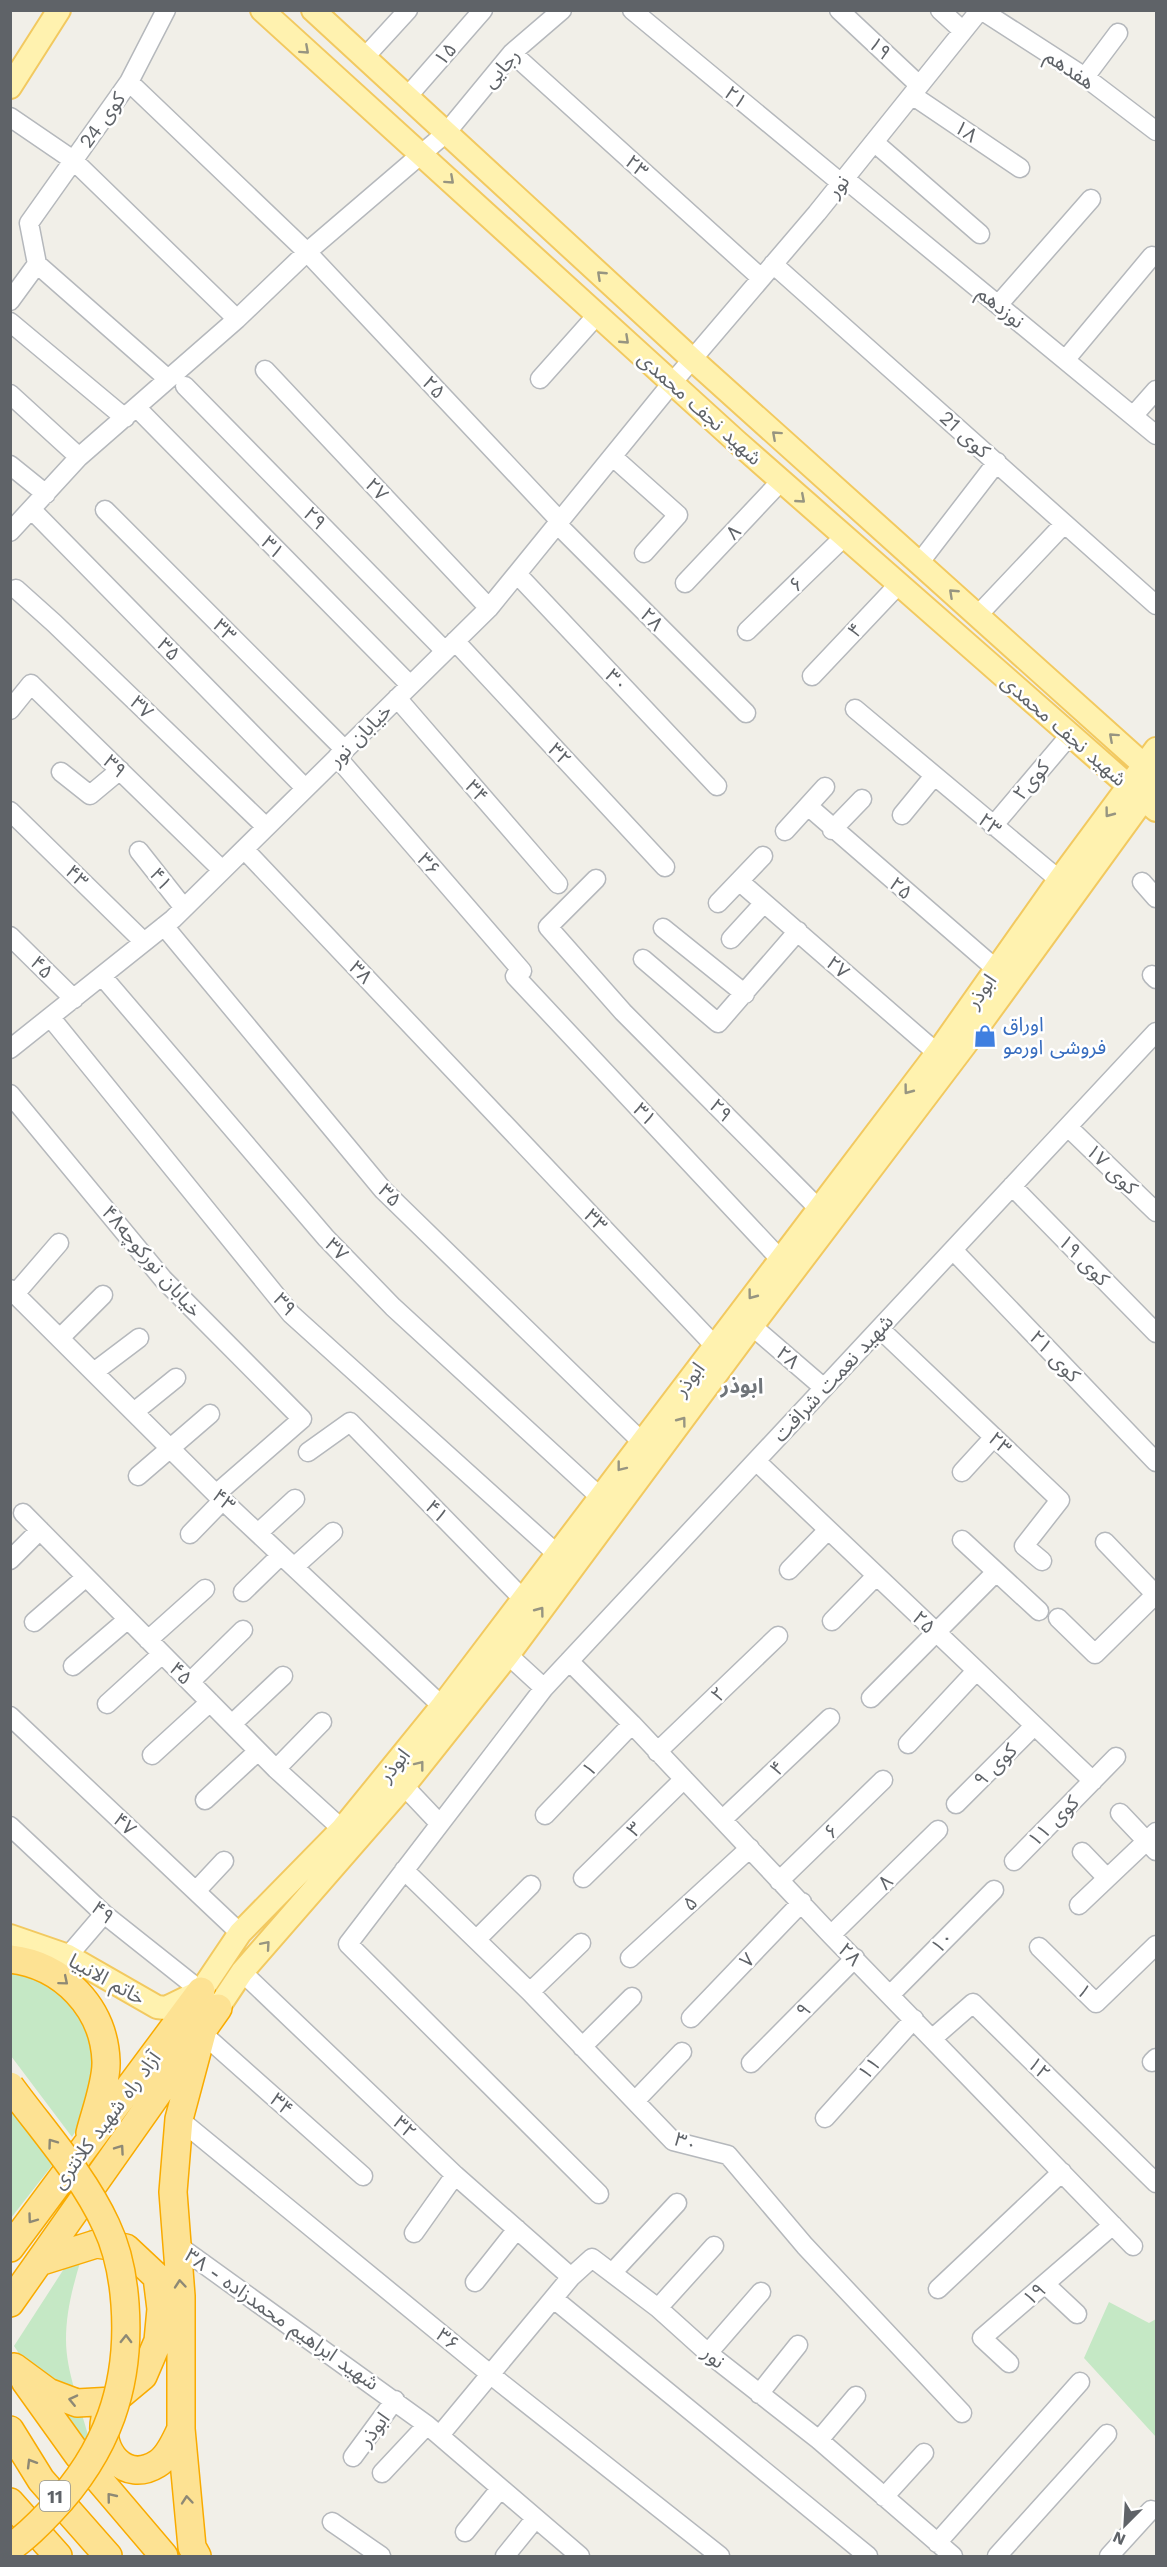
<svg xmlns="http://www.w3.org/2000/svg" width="1167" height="2567" font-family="'Work Sans','Noto Sans Arabic',sans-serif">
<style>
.green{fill:#c5e8c5}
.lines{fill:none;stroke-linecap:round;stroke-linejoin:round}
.minor-casing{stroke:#b5b8bc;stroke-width:21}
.major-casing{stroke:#f2c960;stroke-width:26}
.highway-casing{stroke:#f9ab00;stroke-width:30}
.minor{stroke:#fff;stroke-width:18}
.major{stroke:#fff2af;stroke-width:22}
.highway{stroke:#fde293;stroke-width:27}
.highway-bridge-casing{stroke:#f9ab00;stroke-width:30;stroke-linecap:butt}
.highway-bridge{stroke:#fde293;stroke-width:27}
.oneway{stroke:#979581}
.oneway2{stroke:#8e8975}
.labels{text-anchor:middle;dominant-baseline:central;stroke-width:5;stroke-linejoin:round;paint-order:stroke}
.shield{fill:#fff;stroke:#8f9295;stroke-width:1.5}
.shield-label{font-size:18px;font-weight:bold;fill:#5f6368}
.street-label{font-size:20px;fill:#5f6368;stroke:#fff}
.shop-label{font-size:20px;fill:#366cbe;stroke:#fff;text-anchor:start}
.neighbourhood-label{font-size:21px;font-weight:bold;fill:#70757a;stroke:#fff}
</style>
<rect width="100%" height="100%" fill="#f1efe8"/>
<path class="green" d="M 11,1965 L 42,1975 L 81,2015 L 91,2041 L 97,2070 L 85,2117 L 72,2137 L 11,2056 Z
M 10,2110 L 54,2163 L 11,2218 L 10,2218 Z
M 91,2227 C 80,2264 66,2300 66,2340 C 66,2371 80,2405 88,2435 L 83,2441 L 48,2397 L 14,2346 Z
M 1109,2302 L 1149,2323 L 1156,2319 L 1156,2437 L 1084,2358 Z"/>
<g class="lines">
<g class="minor-casing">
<path id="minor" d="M 632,10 L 841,183
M 839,10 L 919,85
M 940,10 L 963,31
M 981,10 L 1085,77 L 1156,131
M 512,53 L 761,278
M 364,58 L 408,10
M 1085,77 L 1118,33
M 129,82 L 307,252 L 560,521
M 912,95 L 1020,168
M 407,97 L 483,10
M 10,117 L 73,160 L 237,319
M 874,142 L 980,234
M 844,178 L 1156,435
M 37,264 L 168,379
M 773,264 L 1156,605
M 10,301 L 37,264 L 29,223 L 129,82 L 166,10
M 998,305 L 1091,199
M 10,322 L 125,418
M 1066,359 L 1152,256
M 265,370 L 489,608
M 540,379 L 597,315
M 185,386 L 445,651
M 10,394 L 79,457
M 137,408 L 410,685
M 1133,416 L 1156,390
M 613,457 L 678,515 L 644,553
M 10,465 L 46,494
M 32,510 L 305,788
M 105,510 L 345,750
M 557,524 L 746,713
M 10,532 L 79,457 L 237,319 L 307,252 L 446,133 L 512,53 L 562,10
M 920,562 L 997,462
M 517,574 L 717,786
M 685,583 L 781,481
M 16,589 L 54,623 L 266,827
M 978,615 L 1064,524
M 747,631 L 844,537
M 455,641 L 665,867
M 812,676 L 899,584
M 397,698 L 558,884
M 855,709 L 1069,888
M 10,710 L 31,684 L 222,870
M 337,757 L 522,971 L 515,976 L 780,1259
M 61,772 L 90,795 L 120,770
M 808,806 L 996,969
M 10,811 L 144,942
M 902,815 L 934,776
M 993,826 L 1070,735
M 832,830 L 862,799
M 785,831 L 825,787
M 244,849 L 714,1345
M 139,851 L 184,908
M 596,879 L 548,927 L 623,1012 L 818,1208
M 739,881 L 937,1053
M 1142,882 L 1156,898
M 718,903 L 763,856
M 164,926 L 383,1190 L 642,1442
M 663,928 L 745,994
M 10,936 L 74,999
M 731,939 L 763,904
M 643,959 L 718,1023 L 798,931
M 1152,975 L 1156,979
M 102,976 L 326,1238 L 393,1307 L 599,1496
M 51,1018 L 291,1314 L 557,1554
M 10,1049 L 173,919 L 489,608 L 672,383 L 817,213 L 980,10
M 10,1094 L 163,1279 L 302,1419 L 216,1494
M 1068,1127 L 1156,1212
M 1012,1186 L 1156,1333
M 953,1250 L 1156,1462
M 10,1289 L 216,1494 L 442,1706
M 15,1294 L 59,1243
M 752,1326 L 824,1388
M 880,1329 L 1060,1500 L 1024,1546 L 1042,1561
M 60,1338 L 103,1295
M 94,1372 L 139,1338
M 134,1412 L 176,1378
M 308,1452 L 350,1422 L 524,1600
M 756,1461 L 1093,1781
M 962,1472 L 994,1437
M 138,1476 L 210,1414
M 23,1513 L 276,1769 L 342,1829
M 258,1533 L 295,1499
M 190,1534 L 223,1500
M 962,1540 L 1039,1611
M 1105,1542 L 1156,1595
M 10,1560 L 40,1530
M 294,1567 L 333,1532
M 789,1570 L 828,1530
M 243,1592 L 281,1555
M 1058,1618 L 1095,1654 L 1156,1594
M 832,1621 L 876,1576
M 34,1622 L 86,1577
M 148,1640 L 205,1589
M 508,1655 L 544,1688
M 569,1661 L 632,1724 L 831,1935 L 1133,2246
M 73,1666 L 128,1619
M 190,1682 L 243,1630
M 871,1698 L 996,1572
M 107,1704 L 162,1654
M 10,1716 L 240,1933
M 232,1724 L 283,1676
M 908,1744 L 976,1671
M 657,1752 L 778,1636
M 152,1755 L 210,1702
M 276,1769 L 322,1722
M 404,1786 L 440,1824
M 205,1800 L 258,1751
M 956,1804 L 1034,1726
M 1120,1813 L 1156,1851
M 545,1815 L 632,1724
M 723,1819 L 830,1718
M 10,1826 L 104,1914 L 201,1991
M 1082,1852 L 1107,1878
M 1014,1861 L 1116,1757
M 404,1870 L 530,1992 L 673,2141 L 728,2155 L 805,2246 L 962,2413
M 583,1878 L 684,1779
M 779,1881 L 883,1780
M 196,1891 L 224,1861
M 1079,1905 L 1156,1832
M 831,1935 L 938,1830
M 477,1939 L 531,1885
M 1039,1947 L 1096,2003 L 1156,1945
M 68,1956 L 104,1914
M 630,1958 L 750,1848
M 242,1972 L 455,2175 L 571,2277
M 530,1992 L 581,1943
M 890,1995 L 994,1890
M 691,2018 L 802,1902
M 202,2033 L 363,2176
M 933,2038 L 973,2003 L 1156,2183
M 582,2047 L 632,1997
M 1152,2062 L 1156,2058
M 751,2063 L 855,1958
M 636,2100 L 682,2052
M 825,2118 L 914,2019
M 179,2119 L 501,2383 L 720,2556
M 599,2194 L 348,1944 L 544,1688 L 1156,1032
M 414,2233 L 455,2175
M 176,2244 L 427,2425 L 580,2556
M 612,2273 L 677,2203
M 475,2282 L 517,2229
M 1045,2284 L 1077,2314
M 938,2289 L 1062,2172
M 554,2299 L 868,2556
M 658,2308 L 714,2246
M 708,2353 L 761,2292
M 1009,2363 L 982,2338 L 1113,2225
M 759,2394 L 798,2345
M 440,2435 L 571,2277 L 592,2258 L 658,2308 L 708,2353 L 819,2440 L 953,2556
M 819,2440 L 856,2396
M 353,2457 L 395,2400
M 382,2473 L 427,2425
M 884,2497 L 924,2453
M 332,2522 L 381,2556
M 465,2532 L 500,2489
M 937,2543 L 1080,2382
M 505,2556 L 535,2519
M 997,2556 L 1107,2434
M 1109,2556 L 1151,2510"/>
</g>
<g class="major-casing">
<path id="major" d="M 262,10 L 736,441 L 1156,810
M 313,10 L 692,359 L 1155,775
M 10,87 L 59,10
M 10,1936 L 68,1956 L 157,2007 L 166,2008 L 201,1991 L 240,1933 L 342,1829 L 442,1706 L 937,1053 L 1059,880 L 1156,749
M 218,2008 L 242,1972 L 404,1786 L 508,1655 L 752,1326 L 965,1045 L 1156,782"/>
</g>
<g class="highway-casing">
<path id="highway" d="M 10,1959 C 63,1965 104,2008 106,2061 C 107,2081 95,2113 90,2133
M 10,2248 L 201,1991
M 10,2303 L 218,2008
M 14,2367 L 48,2392 L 77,2403 L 113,2401 L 143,2376 L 158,2341 L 161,2309 L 157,2277 L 126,2248 L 96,2244 L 42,2261
M 25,2381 L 78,2455 L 164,2556
M 105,2418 C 98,2451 125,2484 157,2464 C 169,2457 175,2441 181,2429
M 10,2430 L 41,2480 L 108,2556
M 10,2502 L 58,2556
M 197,2556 L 192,2547 L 181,2429 L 181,2296 L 173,2192 L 179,2119 L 202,2033"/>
</g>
<use href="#minor" class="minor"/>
<use href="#major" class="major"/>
<use href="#highway" class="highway"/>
<g class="highway-bridge-casing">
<path id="highway-bridge" d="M 10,2086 C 43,2131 83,2175 106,2225 C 118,2250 123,2276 125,2304 C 131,2386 107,2452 51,2511 C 38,2525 26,2537 10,2548"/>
</g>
<use href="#highway-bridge" class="highway-bridge"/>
</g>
<defs><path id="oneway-chevron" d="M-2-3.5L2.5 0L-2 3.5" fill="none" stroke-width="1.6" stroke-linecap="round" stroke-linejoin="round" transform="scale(1.5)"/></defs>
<g class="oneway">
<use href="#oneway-chevron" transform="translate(305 50) rotate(42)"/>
<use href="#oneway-chevron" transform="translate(450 180) rotate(42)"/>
<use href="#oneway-chevron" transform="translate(601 275) rotate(-137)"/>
<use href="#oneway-chevron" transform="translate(625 340) rotate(43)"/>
<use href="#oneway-chevron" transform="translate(776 435) rotate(-138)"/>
<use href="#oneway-chevron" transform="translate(801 499) rotate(41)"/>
<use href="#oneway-chevron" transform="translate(953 593) rotate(-137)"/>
<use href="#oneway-chevron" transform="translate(1113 737) rotate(-138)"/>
<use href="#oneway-chevron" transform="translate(1109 813) rotate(127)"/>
<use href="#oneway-chevron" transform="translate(908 1090) rotate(127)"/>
<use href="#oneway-chevron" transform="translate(752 1295) rotate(127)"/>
<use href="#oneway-chevron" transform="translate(682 1421) rotate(-53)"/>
<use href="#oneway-chevron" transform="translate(621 1467) rotate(128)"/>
<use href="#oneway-chevron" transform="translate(540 1611) rotate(-53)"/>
<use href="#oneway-chevron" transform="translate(420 1765) rotate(-52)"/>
<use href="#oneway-chevron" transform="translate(266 1945) rotate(-49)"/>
</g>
<g class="oneway2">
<use href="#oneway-chevron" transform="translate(64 1981) rotate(40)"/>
<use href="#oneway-chevron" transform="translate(52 2143) rotate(-126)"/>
<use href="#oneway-chevron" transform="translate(120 2149) rotate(-55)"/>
<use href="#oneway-chevron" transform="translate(32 2219) rotate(126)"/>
<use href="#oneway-chevron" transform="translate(180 2284) rotate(-95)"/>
<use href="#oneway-chevron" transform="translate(126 2339) rotate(-89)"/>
<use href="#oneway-chevron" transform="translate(73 2400) rotate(-167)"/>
<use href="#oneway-chevron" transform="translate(31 2463) rotate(-121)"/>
<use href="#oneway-chevron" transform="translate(111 2497) rotate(-129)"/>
<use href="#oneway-chevron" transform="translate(187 2500) rotate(-95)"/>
</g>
<defs>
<g id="shop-bare" transform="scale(1.8)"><path d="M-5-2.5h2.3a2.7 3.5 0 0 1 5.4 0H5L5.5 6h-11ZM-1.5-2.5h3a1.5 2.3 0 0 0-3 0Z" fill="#3f7fe0" stroke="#fff" stroke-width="2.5" paint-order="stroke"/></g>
</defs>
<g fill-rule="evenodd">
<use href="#shop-bare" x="985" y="1036"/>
</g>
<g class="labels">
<rect class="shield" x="40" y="2481" width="30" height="30" rx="4.5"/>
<g class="shield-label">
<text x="55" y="2496">11</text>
</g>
<g class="street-label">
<text transform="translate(880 48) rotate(43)">۱۹</text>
<text transform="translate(445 54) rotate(-49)">۱۵</text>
<text transform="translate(501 68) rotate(-48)">رجایی</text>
<text transform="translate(1070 69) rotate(34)">هفدهم</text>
<text transform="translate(736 97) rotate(40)">۲۱</text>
<text transform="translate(102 120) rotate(-54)">کوی 24</text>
<text transform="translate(966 131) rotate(34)">۱۸</text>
<text transform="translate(637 166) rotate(42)">۲۳</text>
<text transform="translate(838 186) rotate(-51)">نور</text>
<text transform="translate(1001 307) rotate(39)">نوزدهم</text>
<text transform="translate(434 387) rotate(47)">۲۵</text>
<text transform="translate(700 408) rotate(42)">شهید نجف محمدی</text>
<text transform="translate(965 434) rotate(42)">کوی 21</text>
<text transform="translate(377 489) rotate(47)">۲۷</text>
<text transform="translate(315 518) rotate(46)">۲۹</text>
<text transform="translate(733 532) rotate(-47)">۸</text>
<text transform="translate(273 547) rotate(45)">۳۱</text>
<text transform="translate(796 584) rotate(-44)">۶</text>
<text transform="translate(652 619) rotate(45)">۲۸</text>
<text transform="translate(225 630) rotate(45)">۳۳</text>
<text transform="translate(855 630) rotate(-46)">۴</text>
<text transform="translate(169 649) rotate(46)">۳۵</text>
<text transform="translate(617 680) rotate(47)">۳۰</text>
<text transform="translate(142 707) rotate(44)">۳۷</text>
<text transform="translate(1064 730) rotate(41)">شهید نجف محمدی</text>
<text transform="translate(360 735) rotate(-45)">خیابان نور</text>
<text transform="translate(560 754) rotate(47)">۳۲</text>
<text transform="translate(115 766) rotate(44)">۳۹</text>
<text transform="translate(1031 780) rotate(-50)">کوی۲</text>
<text transform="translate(477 791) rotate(49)">۳۴</text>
<text transform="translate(990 824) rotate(40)">۲۳</text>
<text transform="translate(429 864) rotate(49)">۳۶</text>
<text transform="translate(77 876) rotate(45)">۴۳</text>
<text transform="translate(161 879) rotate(52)">۴۱</text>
<text transform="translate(901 888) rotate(40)">۲۵</text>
<text transform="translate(42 967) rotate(45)">۴۵</text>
<text transform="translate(838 967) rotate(41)">۲۷</text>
<text transform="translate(361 972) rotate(46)">۳۸</text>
<text transform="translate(981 991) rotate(-55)">ابوذر</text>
<text transform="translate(721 1110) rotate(45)">۲۹</text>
<text transform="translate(645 1114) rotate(47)">۳۱</text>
<text transform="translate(1112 1169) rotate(44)">کوی ۱۷</text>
<text transform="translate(390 1195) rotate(46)">۳۵</text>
<text transform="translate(596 1220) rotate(47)">۳۳</text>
<text transform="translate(337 1249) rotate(46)">۳۷</text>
<text transform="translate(1084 1260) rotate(45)">کوی ۱۹</text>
<text transform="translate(152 1261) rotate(49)">خیابان نورکوچه۴۸</text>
<text transform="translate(285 1304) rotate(49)">۳۹</text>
<text transform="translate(1055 1356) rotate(46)">کوی ۲۱</text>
<text transform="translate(788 1357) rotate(41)">۲۸</text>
<text transform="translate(833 1378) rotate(-47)">شهید نعمت شرافت</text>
<text transform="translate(689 1379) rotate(-53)">ابوذر</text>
<text transform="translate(1000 1443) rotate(44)">۲۳</text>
<text transform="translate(224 1500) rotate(43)">۴۳</text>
<text transform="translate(437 1511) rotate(46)">۴۱</text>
<text transform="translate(924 1622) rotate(44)">۲۵</text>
<text transform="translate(181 1673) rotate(45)">۴۵</text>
<text transform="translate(718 1694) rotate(-44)">۲</text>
<text transform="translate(394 1765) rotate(-51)">ابوذر</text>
<text transform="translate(995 1765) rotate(-45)">کوی ۹</text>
<text transform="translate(777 1768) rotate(-43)">۴</text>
<text transform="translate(589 1769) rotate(-46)">۱</text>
<text transform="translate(1053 1821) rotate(-45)">کوی ۱۱</text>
<text transform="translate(125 1824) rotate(43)">۴۷</text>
<text transform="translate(634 1829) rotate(-44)">۳</text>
<text transform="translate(831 1831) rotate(-44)">۶</text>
<text transform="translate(885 1882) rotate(-45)">۸</text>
<text transform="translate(690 1903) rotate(-43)">۵</text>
<text transform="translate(103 1912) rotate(41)">۴۹</text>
<text transform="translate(942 1942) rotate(-45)">۱۰</text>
<text transform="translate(850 1954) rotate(45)">۲۸</text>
<text transform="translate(747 1960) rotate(-46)">۷</text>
<text transform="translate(107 1979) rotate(29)">خاتم الانبیا</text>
<text transform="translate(1084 1991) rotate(44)">۱</text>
<text transform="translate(803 2010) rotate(-45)">۹</text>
<text transform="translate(869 2068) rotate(-48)">۱۱</text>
<text transform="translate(1039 2068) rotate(44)">۱۲</text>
<text transform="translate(282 2104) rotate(42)">۳۴</text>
<text transform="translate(106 2120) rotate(-53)">آزاد راه شهید کلانتری</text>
<text transform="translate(405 2127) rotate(44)">۳۲</text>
<text transform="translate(686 2142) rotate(22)">۳۰</text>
<text transform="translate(1034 2294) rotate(-41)">۱۹</text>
<text transform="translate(282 2319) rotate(35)">شهید ابراهیم محمدزاده - ۳۸</text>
<text transform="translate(448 2339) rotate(39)">۳۶</text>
<text transform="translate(714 2357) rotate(40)">نور</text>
<text transform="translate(374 2429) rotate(-53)">ابوذر</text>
</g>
<g class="shop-label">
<text x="1003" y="1024">اوراق<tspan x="1003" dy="23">فروشی اورمو</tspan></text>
</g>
<g class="neighbourhood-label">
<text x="742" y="1385">ابوذر</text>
</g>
</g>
<rect width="1167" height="2567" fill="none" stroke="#5f6368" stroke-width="24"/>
<g transform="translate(1125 2525) rotate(204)" stroke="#ffffff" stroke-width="4.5" paint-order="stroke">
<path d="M0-4.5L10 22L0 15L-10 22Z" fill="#5f6368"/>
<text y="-9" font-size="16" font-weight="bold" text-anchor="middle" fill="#5f6368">N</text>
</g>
</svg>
